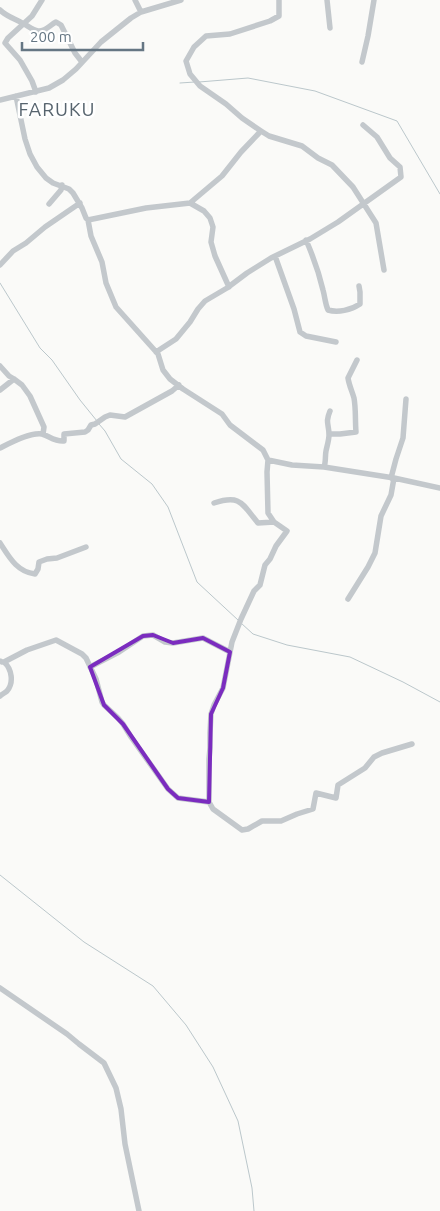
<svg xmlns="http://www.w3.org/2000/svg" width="440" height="1211" font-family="Ubuntu,sans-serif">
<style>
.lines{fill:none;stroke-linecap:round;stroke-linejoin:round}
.stream{stroke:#bbc7cb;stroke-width:1}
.minor{stroke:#c3c8cc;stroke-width:5.5}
.marked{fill:none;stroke:#7b2cbf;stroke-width:4;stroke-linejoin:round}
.labels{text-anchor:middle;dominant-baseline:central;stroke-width:5;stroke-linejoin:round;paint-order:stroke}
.quarter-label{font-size:19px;letter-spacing:1px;fill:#57646e;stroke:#fff}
</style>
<rect width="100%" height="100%" fill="#fafaf8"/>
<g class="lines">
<path class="stream" d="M 199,82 L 248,78 L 315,91 L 397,121 L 440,194
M 180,83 L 195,82
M 0,283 L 40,348 L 52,360 L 80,400 L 97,421
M 99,424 L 105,431 L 121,459 L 152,484 L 168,507 L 197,582 L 238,620
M 241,623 L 253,634 L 287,645 L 350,657 L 403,682 L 440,702
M 0,875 L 84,942 L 153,986 L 186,1025 L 213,1067 L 238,1121 L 252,1188 L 254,1211"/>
<path class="minor" d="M 135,0 L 141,12
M 327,0 L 330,28
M 0,10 C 7,17 16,19 24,24 C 28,26 33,30 38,31 C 45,32 50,25 56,22 L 61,25 L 75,53 L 82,62
M 362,62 L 368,36 L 374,0
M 36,92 L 32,81 L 20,60 L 5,43 L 8,38 L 32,16 L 42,0
M 16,96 L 25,139 L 30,154 L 37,167 L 46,178 L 53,183 L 69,189 L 73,193 L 82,208 L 86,218 L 88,220 L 91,236 L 102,262 L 106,283 L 116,307 L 158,354 L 163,370 L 170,379 L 183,389 L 222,414 L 230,425 L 263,450 L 268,460 L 267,472 L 268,513 L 274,522 L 287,531 L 276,546 L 270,559 L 265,565 L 260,585 L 254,591 L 241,619 L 232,642 L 223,688 L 214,705 L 211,714 L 210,733 L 210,748 L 209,759 L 209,802 L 213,809 L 242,830 L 248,829 L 262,821 L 281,821 L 297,814 L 313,809 L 316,793 L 336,798 L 338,785 L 365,768 L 374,757 L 382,753 L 412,744
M 0,100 L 49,88 L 63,80 L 76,69 L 101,42 L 131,18 L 141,12 L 181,0
M 261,131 L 242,118 L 226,104 L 200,86 L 190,74 L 186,61 L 194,47 L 206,36 L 230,34 L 270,21 L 279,16 L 279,0
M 190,203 L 222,176 L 241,152 L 261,131 L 269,136 L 302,146 L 318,158 L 332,165 L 353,187 L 376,223 L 384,270
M 49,204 L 61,190 L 62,185
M 88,220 L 146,208 L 190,203 L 204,211 L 210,218 L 213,227 L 211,242 L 215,256 L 229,287
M 306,240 C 313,256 319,273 323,290 C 325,297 325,303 328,310 C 338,313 351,310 360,304 L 360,292 L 359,286
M 275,256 L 294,309 L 300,332 L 306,336 L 336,342
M 0,265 L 13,251 L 26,243 L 45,227 L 80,203
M 156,352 L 176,339 L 190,322 L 198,309 L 205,301 L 227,288 L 247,273 L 271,258 L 310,239 L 338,222 L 401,177 L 400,167 L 390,158 L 377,137 L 363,125
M 0,366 L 9,376 L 14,379 L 22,385 L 30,396 L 44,427 L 43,434
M 0,390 L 14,379
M 329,434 L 340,434 L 356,432 C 355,420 356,409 354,398 C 352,391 349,385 348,378 L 357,360
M 0,448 C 10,443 30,432 42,434 C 49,436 55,442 64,441 L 64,434 L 85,432 L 88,430 L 91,425 L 95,424 L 105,417 L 110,415 L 125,417 L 172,391 L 179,385
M 268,460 L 292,465 L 324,467 C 326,462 325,456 326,451 C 327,446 329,440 329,435 C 329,424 325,423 330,411
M 324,467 L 394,478 L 440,488
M 391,478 L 396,459 L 403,438 L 406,399
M 214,503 C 241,494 242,504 258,523 L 274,522
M 0,543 C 9,557 17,572 35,574 L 38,569 L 39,562 L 47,559 L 57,558 L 86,547
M 348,599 L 368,567 L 375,553 L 381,516 L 391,495 L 394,478
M 0,661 L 2,662 L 4,662 L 27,650 L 56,640 L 82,654 L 86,658 L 96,679 L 102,702 L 104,705 L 118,718 L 123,724 L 131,737 L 168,789 L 178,798 L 209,802
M 90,667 L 119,652 L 143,636 L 153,635 L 165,642 L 173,643 L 203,638 L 230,652
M 0,696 C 2,694 5,693 7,691 C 14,683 12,669 4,662
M 0,988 L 67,1034 L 79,1044 L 104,1063 L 116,1088 L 121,1109 L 125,1144 L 139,1211"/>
</g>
<path class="marked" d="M 153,635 L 173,643 L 203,638 L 230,652 L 223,688 L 211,714 L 209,802 L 178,798 L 168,789 L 123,724 L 104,705 L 90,667 L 143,636 Z"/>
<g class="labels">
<g class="quarter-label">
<text x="57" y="109">FARUKU</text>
</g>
</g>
<path d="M22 42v8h121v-8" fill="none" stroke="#657683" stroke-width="2.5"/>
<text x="30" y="42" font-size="15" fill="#657683" stroke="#ffffff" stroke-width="4" paint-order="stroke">200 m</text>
</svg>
